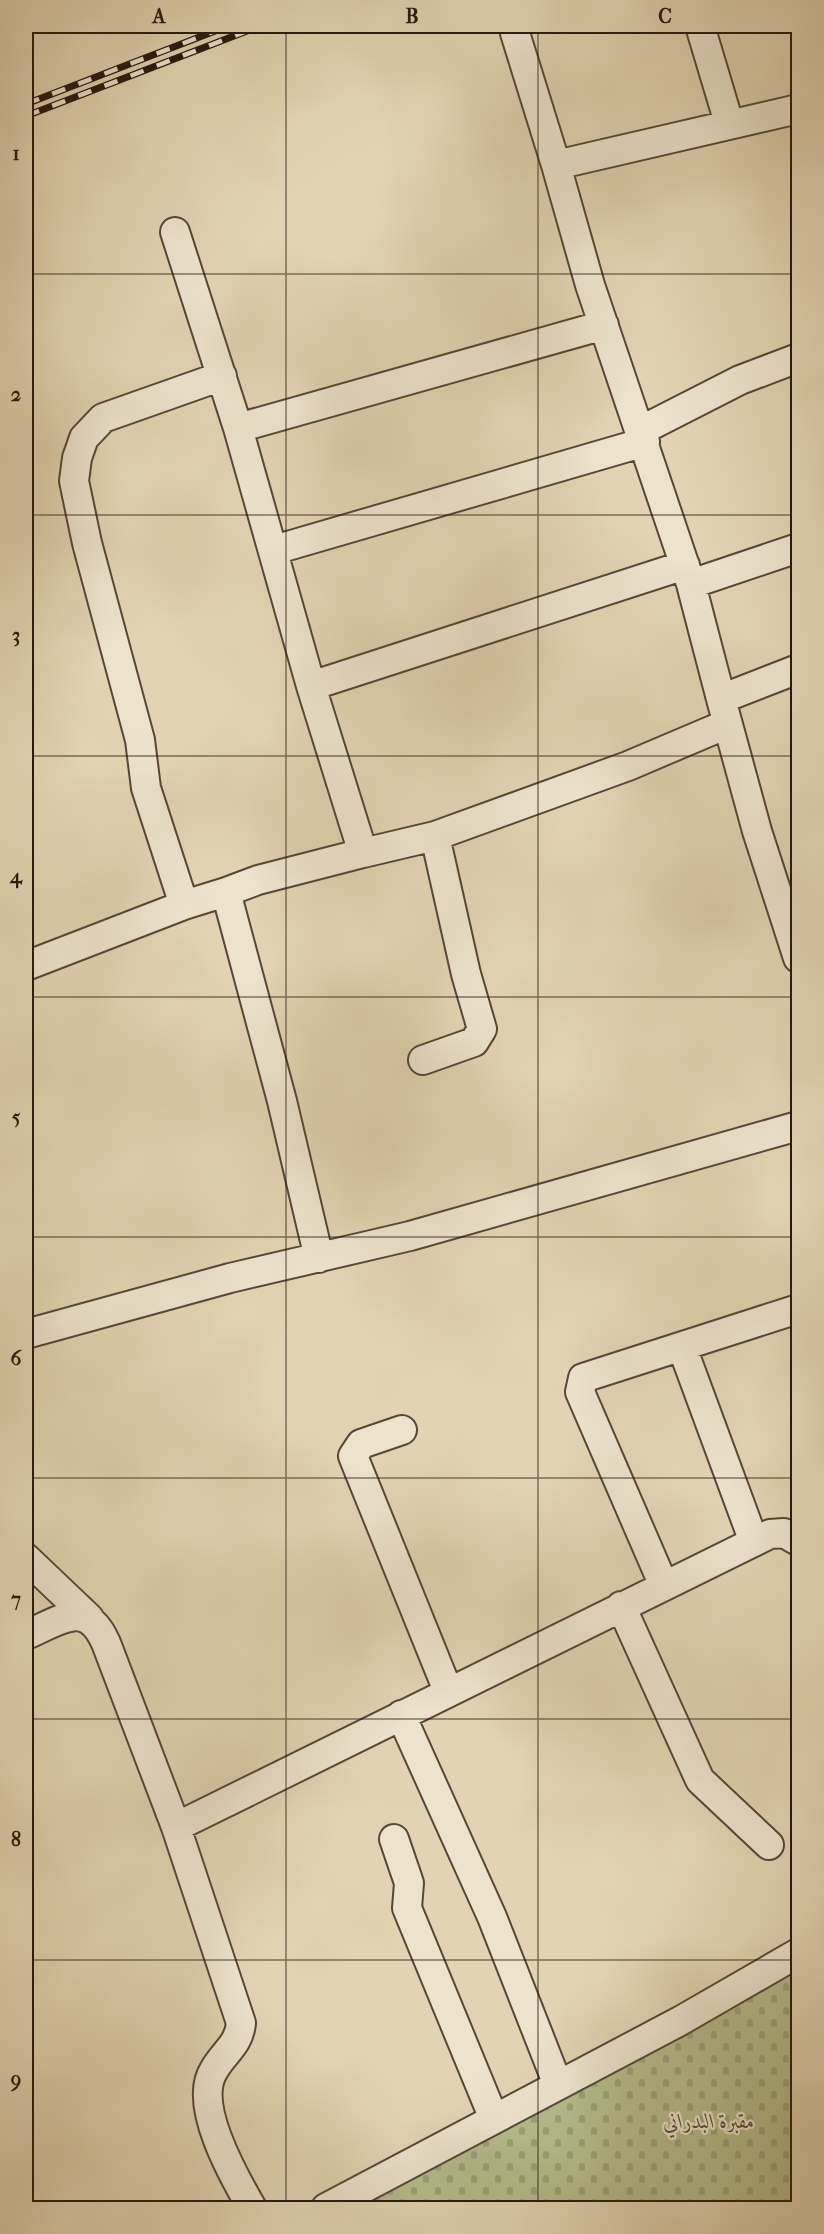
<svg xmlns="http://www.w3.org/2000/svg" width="824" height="2234" font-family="'IM FELL French Canon',Amiri,serif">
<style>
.cemetery{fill:url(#cemetery-stones);stroke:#6e6a4e;stroke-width:1.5}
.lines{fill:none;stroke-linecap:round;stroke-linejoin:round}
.minor-casing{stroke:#564738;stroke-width:32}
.minor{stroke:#ece3cd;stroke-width:28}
.rail-casing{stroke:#271810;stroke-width:7}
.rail{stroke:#ece3cd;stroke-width:4.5;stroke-dasharray:14;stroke-linecap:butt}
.grid{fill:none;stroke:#271810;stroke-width:1.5;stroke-opacity:0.55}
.labels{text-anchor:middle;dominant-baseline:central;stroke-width:4.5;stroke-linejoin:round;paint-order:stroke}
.park-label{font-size:21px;font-style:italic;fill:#514935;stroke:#ece3cd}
.neatline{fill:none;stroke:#271810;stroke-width:2}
.grid-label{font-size:20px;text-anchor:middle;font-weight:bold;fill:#271810}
</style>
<defs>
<pattern id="cemetery-stones" width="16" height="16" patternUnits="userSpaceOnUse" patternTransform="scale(1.5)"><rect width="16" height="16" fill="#b4bc8c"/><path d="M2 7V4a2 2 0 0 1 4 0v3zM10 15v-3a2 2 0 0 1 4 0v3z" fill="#9ba178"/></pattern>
</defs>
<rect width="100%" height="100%" fill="#e2d4b2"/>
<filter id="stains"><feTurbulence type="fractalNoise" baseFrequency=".00333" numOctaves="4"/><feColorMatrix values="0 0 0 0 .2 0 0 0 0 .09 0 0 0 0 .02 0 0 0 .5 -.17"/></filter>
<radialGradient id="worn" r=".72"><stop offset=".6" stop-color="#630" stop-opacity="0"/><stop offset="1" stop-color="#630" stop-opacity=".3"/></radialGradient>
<path class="cemetery" d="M 798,1967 L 798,2208 L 344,2208 L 696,2028 Z"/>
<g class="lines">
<g class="minor-casing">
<path id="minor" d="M 700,26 L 729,123
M 515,33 L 556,165 L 798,109
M 556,165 L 590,285 L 691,584 L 721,699
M 175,232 L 238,428 L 311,686
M 238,428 L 604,325
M 640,431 L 740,380 L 798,358
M 274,550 L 645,442
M 691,584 L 798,548
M 798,669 L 721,699 L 757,831 L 798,958
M 363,853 L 435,836 L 628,766 L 727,724
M 184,905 L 146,788 L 140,740 L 87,543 L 74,481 L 77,458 L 84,438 L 103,418 L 222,376
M 26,966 L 184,905 L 226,892
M 423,1060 L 474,1042 L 482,1029 L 466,974 L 435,836
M 319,1258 L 282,1101 L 226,892 L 258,880 L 363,853 L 311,686 L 685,565
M 26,1334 L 230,1278 L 410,1236 L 798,1126
M 682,1347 L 754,1542
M 402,1430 L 361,1444 L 353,1456 L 448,1691
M 26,1558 L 89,1618
M 664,1586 L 580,1392 L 583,1378 L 798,1309
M 621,1606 L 700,1780 L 769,1845
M 26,1635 C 61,1620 86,1598 106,1643 L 176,1827
M 401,1715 L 492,1917 L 558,2085
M 394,1839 L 409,1883 L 407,1908 L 494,2119
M 252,2208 C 234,2177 192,2104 214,2070 C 224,2052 239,2045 241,2023 L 176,1827 L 770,1534 L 784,1533 L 798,1541
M 326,2208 L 680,2021 L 798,1953"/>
</g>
<use href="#minor" class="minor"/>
<g class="rail-casing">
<path id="rail" d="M 26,104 L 228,26
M 26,116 L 260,26"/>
</g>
<use href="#rail" class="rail"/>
</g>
<path class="grid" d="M 286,26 L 286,2208M 538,26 L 538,2208M 26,274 L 798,274M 26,515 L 798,515M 26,756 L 798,756M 26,997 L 798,997M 26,1237 L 798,1237M 26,1478 L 798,1478M 26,1719 L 798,1719M 26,1960 L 798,1960"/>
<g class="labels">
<g class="park-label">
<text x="709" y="2121">مقبرة البدراني</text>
</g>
</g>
<rect width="824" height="2234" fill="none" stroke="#e2d4b2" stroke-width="66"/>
<rect x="33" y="33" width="758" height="2168" class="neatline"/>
<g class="grid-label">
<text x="159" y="23">A</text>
<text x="412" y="23">B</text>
<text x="665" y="23">C</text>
<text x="16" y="160">1</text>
<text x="16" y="401">2</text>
<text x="16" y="642">3</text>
<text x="16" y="883">4</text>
<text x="16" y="1124">5</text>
<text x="16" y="1365">6</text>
<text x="16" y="1606">7</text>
<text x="16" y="1846">8</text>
<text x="16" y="2087">9</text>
</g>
<rect width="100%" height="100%" filter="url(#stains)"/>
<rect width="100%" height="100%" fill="url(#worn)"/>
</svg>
